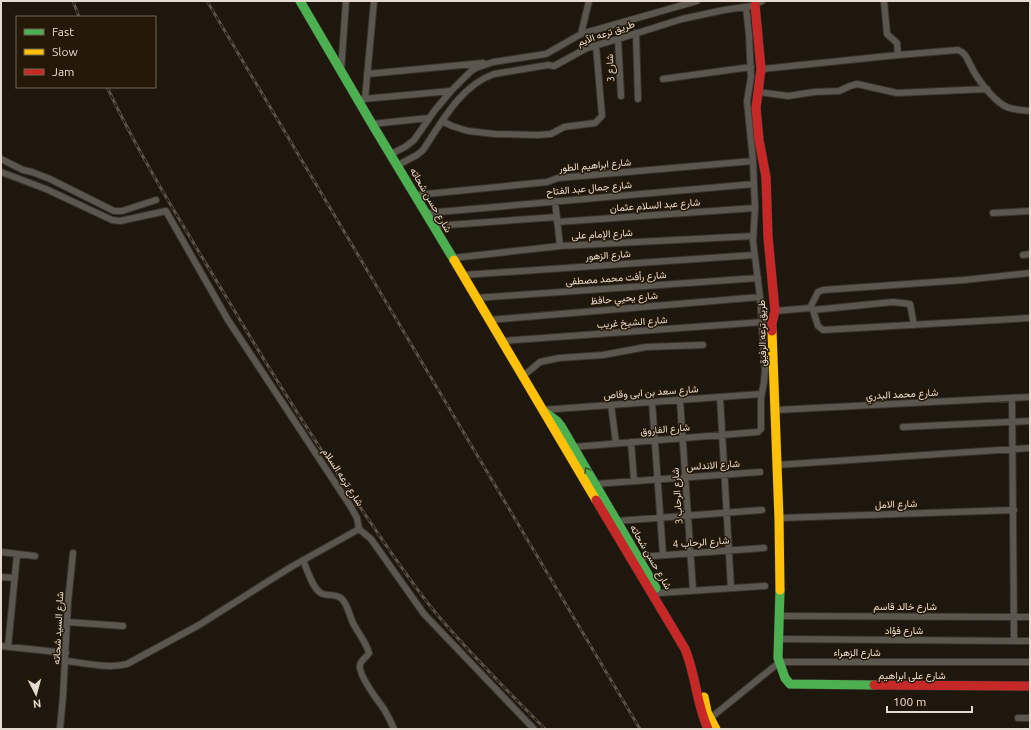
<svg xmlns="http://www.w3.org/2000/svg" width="1031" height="730" font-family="Ubuntu,Vazirmatn,sans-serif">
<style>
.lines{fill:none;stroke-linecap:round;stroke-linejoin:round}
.street-casing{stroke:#38332d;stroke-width:8}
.fast-casing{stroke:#38332d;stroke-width:10}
.slow-casing{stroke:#38332d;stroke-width:10}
.jam-casing{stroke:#38332d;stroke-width:10}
.street{stroke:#5b564e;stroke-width:6}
.fast{stroke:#4caf50;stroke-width:9}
.slow{stroke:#ffc107;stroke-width:9}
.jam{stroke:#c62828;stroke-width:9}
.rail-casing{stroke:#59524b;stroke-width:3}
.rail{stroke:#251806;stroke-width:1.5;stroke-dasharray:4.5;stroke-linecap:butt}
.oneway{stroke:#375c27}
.labels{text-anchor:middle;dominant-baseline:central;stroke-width:3;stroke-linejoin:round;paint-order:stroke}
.street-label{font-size:10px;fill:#e5dbd0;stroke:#251806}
</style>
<rect width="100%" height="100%" fill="#1e170d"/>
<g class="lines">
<g class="street-casing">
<path id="street" d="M 884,1 L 887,34 L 897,43 L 898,55
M 636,33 L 638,99
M 581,34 L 589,1
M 618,39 L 621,96
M 761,69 L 898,55 L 958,50 C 966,53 967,59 971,66 C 977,79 991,97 1003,105 C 1010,110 1021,110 1030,111
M 341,71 L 346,1
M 367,74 L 483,63
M 663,79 L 751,67
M 758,92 L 788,96 L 814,92 L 839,91 L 850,86 L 857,84 L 897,93 L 987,89
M 363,99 L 451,91
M 365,99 L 374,1
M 442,121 L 452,126 L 468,131 L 495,134 L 538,135 L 551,134 L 564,127 L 595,123 L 602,116 L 596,46
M 372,124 L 429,118
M 391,154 L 405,147 L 414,140 L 435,110 L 451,91 L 470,72 L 476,68 L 493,62 L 546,54 L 581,34 L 697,1
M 1,159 L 23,170 L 32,172 L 50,179 L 114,211 L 122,211 L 156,200
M 398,165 L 417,155 L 423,150 C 442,122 460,86 494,74 L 548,65 L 554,66 L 587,48 L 618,39 L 682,19 L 724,10 L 752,6 L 762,1
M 1,172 L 46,189 L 112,220 L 120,221 L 166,211 L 228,320 L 351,507 L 357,518 L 359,529 L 371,539 L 424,614 L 534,729
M 416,195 L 547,182 L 558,178 L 753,161
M 555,201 L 560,246
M 427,213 L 754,184
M 993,213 L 1030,211
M 557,222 L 755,208
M 434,226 L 557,217
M 1023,255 L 1030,254
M 453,258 L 560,246 L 753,236
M 463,275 L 754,255
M 476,298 L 758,278
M 810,308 L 818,292 L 823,290 L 964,280 L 1030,273
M 813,310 L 893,302 L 910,304 L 914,325
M 775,311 L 810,308 L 813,310 L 818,326 L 823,330 L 1030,318
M 489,320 L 760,297
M 502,341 L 763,322
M 522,377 L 540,362 L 559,358 L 603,355 L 646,347 L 703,345
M 720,397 L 731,588
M 1012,398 L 1014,641
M 680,400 L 693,590
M 652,402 L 663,555
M 611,405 L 616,443
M 542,410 L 761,394
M 776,410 L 1030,397
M 903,427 L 1030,421
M 631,442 L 634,480
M 573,447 L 758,432 L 761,429 L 761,398 L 764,382 L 765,370 L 760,297 L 753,241 L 755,208 L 753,161 L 747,101 L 751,77 L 749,35 L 746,7
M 776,465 L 1030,448
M 595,484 L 760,472
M 779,518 L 1014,510
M 617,521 L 762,510
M 1,552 L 35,556
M 639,557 L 764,548
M 303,560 C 307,569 313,591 323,594 C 329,596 335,594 341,598 C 348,604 349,615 353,623 C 358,633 366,642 369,653 C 367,657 361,660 360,665 C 358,675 378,701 384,709 C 388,716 391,722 394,729
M 1,577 L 14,578
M 659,593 L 765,586
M 780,616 L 1030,617
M 67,622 L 123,626
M 779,639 L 1030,641
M 1,646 L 66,653
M 8,647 L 17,554
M 66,661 C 86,663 108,669 127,664 L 199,625 L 291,567 L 359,529
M 1018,718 L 1030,718
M 708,720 L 776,665 L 784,662 L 1030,662
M 60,729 L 63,696 L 68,602 L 73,553"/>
</g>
<g class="fast-casing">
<path id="fast" d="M 300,1 L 372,124 L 454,260
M 545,412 L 557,421 L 561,426 L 656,588
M 780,590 L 778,658 L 785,678 L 790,684 L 874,685"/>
</g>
<g class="slow-casing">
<path id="slow" d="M 454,260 L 596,500
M 772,331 L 779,518 L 780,590
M 704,697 L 707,712 L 716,729"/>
</g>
<g class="jam-casing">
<path id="jam" d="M 755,5 L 761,69 L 756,108 L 759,140 L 766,177 L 768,237 L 775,311 L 772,323 L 772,331
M 596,500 L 685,649 C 696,675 696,703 708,729
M 874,685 L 1030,686"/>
</g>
<use href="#street" class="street"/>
<use href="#fast" class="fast"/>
<use href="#slow" class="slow"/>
<use href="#jam" class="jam"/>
<g class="rail-casing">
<path id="rail" d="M 73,1 L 79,17
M 207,1 L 640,729
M 107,87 C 141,159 184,227 225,295 C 268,367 312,438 360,507 C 384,542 408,579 435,612 C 469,653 508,691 545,729"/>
</g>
<use href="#rail" class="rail"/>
</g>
<defs><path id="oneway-chevron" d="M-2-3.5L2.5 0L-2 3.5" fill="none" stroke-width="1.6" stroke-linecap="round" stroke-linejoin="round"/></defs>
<use class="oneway" href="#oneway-chevron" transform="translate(587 470) rotate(-121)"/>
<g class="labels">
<g class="street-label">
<text transform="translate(606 33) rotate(-19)">طريق ترعه الآيم</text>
<text transform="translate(610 68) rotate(-93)">شارع 3</text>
<text transform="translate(595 165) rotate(-5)">شارع ابراهيم الطور</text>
<text transform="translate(589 188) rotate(-5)">شارع جمال عبد الفتاح</text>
<text transform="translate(431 200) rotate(60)">شارع حسن شحاته</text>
<text transform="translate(655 205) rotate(-4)">شارع عبد السلام عثمان</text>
<text transform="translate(602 234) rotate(-3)">شارع الإمام على</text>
<text transform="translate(608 255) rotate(-4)">شارع الزهور</text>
<text transform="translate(616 278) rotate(-4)">شارع رأفت محمد مصطفى</text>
<text transform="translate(624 298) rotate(-5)">شارع يحيي حافظ</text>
<text transform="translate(632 322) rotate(-4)">شارع الشيخ غريب</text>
<text transform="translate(762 333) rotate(-91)">طريق ترعه الرفيق</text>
<text transform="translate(651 392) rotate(-4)">شارع سعد بن ابى وقاص</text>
<text transform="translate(902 394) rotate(-3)">شارع محمد البدري</text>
<text transform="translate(665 429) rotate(-5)">شارع الفاروق</text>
<text transform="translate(713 465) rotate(-4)">شارع الاندلس</text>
<text transform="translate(343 477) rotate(57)">شارع ترعه السلام</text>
<text transform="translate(677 496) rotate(-94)">شارع الرحاب 3</text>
<text transform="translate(896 504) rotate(-2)">شارع الامل</text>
<text transform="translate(701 542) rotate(-4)">شارع الرحاب 4</text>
<text transform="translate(651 557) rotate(60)">شارع حسن شحاته</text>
<text x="905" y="606">شارع خالد قاسم</text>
<text transform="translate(58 628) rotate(-87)">شارع السيد شحاته</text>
<text x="904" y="630">شارع فؤاد</text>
<text x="857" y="652">شارع الزهراء</text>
<text x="912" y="675">شارع على ابراهيم</text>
</g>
</g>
<rect width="1031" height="730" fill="none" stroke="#e5dbd0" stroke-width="4"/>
<rect x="16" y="16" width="140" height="72" fill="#251806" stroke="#726657"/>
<rect x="24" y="29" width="20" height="6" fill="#4caf50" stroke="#726657"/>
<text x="52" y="36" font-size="12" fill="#e5dbd0">Fast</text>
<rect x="24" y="49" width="20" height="6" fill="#ffc107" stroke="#726657"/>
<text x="52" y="56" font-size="12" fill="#e5dbd0">Slow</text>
<rect x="24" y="69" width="20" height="6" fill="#c62828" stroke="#726657"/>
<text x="52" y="76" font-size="12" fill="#e5dbd0">Jam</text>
<g transform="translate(36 694) rotate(174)" stroke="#251806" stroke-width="3" paint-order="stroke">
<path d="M0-3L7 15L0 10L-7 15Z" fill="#e5dbd0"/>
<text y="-6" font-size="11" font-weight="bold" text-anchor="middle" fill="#e5dbd0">N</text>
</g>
<path d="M887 706v6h85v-6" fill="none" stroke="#e5dbd0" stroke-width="2"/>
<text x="893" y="706" font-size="12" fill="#e5dbd0" stroke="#251806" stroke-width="3" paint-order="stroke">100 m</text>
</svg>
